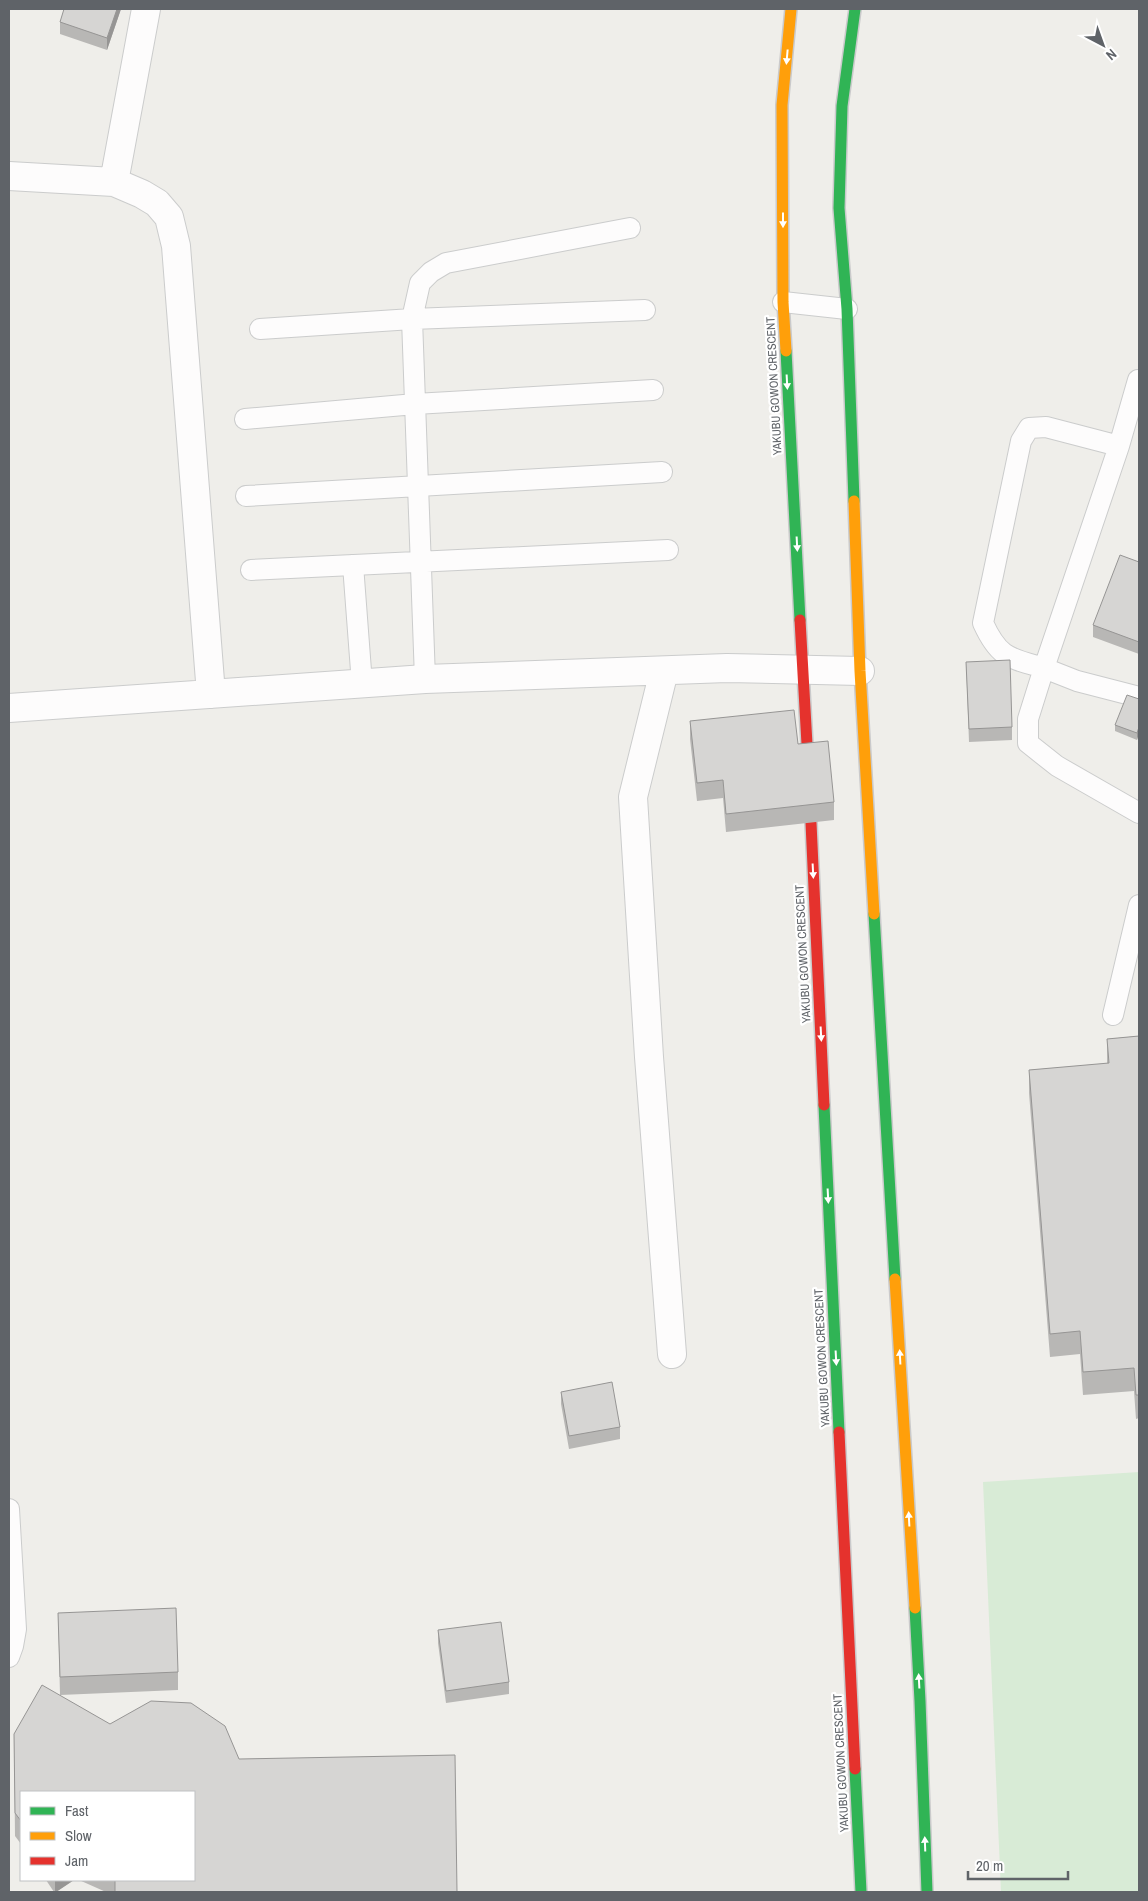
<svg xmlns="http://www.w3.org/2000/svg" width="1148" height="1901" font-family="'Archivo Narrow',sans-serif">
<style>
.green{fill:#d8ebd6}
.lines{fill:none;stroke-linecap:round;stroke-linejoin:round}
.lane-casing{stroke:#cbcccc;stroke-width:22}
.street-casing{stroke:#cbcccc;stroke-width:30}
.fast-casing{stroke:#cacacb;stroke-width:14}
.slow-casing{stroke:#cacacb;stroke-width:14}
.jam-casing{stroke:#cacacb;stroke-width:14}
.lane{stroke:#fdfcfc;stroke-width:20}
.street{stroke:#fdfcfc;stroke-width:28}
.fast{stroke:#30b455;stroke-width:11}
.slow{stroke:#ff9f0a;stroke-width:11}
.jam{stroke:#e5322d;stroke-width:11}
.wall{fill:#b8b7b5}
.shaded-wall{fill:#969594}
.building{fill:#d6d5d3;stroke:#969594}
.oneway{fill:#fff}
.labels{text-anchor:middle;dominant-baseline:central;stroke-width:4.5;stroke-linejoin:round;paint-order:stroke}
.street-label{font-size:12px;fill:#5f6368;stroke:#fff}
</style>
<rect width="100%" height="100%" fill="#efeeea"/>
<path class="green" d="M 1139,1472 L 1139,1892 L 1001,1892 L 983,1482 Z"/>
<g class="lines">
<g class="lane-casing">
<path id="lane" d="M 783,302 L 847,309
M 260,329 L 412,319 L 645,310
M 1138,380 L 1119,446 L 1044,668 L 1077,681 L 1139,697
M 245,419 L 415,404 L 653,390
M 1119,446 L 1046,427 L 1029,428 L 1021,441 L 983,623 C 999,658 1009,658 1044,668 L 1028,719 L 1028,743 L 1057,766 L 1139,813
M 246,496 L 662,472
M 353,565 L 362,684
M 251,570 L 668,550
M 425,679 L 412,319 L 420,283 L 431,272 L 446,263 L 630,228
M 1113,1015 L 1139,905
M 9,1509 L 16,1629 L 13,1646 L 9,1657"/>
</g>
<g class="street-casing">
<path id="street" d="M 9,176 L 114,182 L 142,194 L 157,203 L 169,217 L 176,246 L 211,694
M 114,182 L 146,9
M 664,671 L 633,797 L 649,1057 L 672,1354
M 9,708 L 425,679 L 727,668 L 860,671"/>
</g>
<g class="fast-casing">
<path id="fast" d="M 786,351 L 800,620
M 854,501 L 847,309 L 839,208 L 842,106 L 855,9
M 874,914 L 895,1279
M 824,1105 L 839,1432
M 915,1608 L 920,1701 L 927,1892
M 855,1769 L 861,1892"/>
</g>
<g class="slow-casing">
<path id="slow" d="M 786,351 L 783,302 L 782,105 L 791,9
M 854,501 L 860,671 L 874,914
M 895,1279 L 915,1608"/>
</g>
<g class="jam-casing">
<path id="jam" d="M 800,620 L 808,762
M 811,823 L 824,1105
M 839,1432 L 855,1769"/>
</g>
<use href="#lane" class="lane"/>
<use href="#street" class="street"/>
<use href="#fast" class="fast"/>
<use href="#slow" class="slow"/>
<use href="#jam" class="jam"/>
</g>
<path class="wall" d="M 121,9 L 107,50 L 60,34 L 60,22 Z
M 1139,562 L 1139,654 L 1093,637 L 1093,625 Z
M 966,662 L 1012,727 L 1012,740 L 969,742 Z
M 1139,699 L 1139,733 L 1137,740 L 1115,731 L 1115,725 Z
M 690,721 L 798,744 L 834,802 L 834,820 L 726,832 L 723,798 L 697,801 L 690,739 Z
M 1139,1036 L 1139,1418 L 1136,1419 L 1134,1391 L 1083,1395 L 1080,1354 L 1050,1357 L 1029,1093 L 1029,1070 L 1107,1064 L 1107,1039 Z
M 561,1392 L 620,1427 L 620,1439 L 569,1449 L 561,1404 Z
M 58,1613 L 178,1672 L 178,1690 L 60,1695 Z
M 438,1630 L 509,1682 L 509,1694 L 446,1703 L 438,1643 Z
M 110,1724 L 239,1759 L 457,1892 L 106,1892 L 79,1880 L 194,1880 L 21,1792 L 21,1844 L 15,1836 L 14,1734 Z
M 46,1880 L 74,1880 L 56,1892 L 54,1892 Z"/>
<path class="shaded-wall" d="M 117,9 L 121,9 L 107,50 L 107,38 Z
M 1139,727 L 1139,733 L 1137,740 L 1137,733 Z
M 55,1880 L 74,1880 L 56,1892 L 55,1892 Z"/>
<path class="building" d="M 64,9 L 117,9 L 107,38 L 60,22 Z
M 1120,555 L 1139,562 L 1139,642 L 1093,625 Z
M 1010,660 L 1012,727 L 969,729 L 966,662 Z
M 1127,695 L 1139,699 L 1139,727 L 1137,733 L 1115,725 Z
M 794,710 L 798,744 L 828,741 L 834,802 L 726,814 L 723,780 L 697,783 L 690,721 Z
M 1139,1036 L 1139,1395 L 1136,1395 L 1134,1368 L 1083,1372 L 1080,1331 L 1050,1334 L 1029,1070 L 1109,1063 L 1107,1039 Z
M 612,1382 L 620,1427 L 569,1436 L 561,1392 Z
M 176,1608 L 178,1672 L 60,1677 L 58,1613 Z
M 501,1622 L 509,1682 L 446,1691 L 438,1630 Z
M 42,1685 L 110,1724 L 151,1701 L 191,1703 L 225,1726 L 239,1759 L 455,1755 L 457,1892 L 115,1892 L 115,1880 L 194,1880 L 194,1792 L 21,1792 L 21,1821 L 15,1813 L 14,1734 Z"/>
<defs><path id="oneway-solid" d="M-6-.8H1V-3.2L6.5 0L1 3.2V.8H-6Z" transform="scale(1.25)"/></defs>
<g class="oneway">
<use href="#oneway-solid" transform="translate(787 57) rotate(95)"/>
<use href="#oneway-solid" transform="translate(783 220) rotate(90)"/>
<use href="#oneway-solid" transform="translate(787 382) rotate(87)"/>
<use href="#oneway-solid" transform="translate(797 544) rotate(87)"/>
<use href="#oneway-solid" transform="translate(813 871) rotate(87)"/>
<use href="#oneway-solid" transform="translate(821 1034) rotate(87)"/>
<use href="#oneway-solid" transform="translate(828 1196) rotate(87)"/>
<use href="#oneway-solid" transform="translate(900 1357) rotate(-93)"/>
<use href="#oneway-solid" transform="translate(836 1358) rotate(87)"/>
<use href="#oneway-solid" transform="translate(909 1519) rotate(-93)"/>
<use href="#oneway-solid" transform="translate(919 1681) rotate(-93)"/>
<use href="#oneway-solid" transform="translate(925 1844) rotate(-92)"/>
</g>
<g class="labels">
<g class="street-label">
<text transform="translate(774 386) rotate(-93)">YAKUBU GOWON CRESCENT</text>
<text transform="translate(803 954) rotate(-93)">YAKUBU GOWON CRESCENT</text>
<text transform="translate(822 1358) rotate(-93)">YAKUBU GOWON CRESCENT</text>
<text transform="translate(841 1763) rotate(-93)">YAKUBU GOWON CRESCENT</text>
</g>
</g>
<rect width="1148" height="1901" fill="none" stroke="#5f6368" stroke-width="20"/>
<rect x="20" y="1791" width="175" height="90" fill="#ffffff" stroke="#bfc1c3"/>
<rect x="30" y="1807" width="25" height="8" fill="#30b455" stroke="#bfc1c3"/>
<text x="65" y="1816" font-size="15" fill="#5f6368">Fast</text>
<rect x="30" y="1832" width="25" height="8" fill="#ff9f0a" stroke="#bfc1c3"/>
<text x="65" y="1841" font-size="15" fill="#5f6368">Slow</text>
<rect x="30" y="1857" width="25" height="8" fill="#e5322d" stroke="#bfc1c3"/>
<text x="65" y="1866" font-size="15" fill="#5f6368">Jam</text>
<g transform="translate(1103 45) rotate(139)" stroke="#ffffff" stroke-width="4" paint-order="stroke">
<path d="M0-4L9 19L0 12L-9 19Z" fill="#5f6368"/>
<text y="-8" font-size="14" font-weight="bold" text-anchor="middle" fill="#5f6368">N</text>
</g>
<path d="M968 1871v8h100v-8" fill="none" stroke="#5f6368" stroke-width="2.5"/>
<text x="976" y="1871" font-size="15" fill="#5f6368" stroke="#ffffff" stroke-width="4" paint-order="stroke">20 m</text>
</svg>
